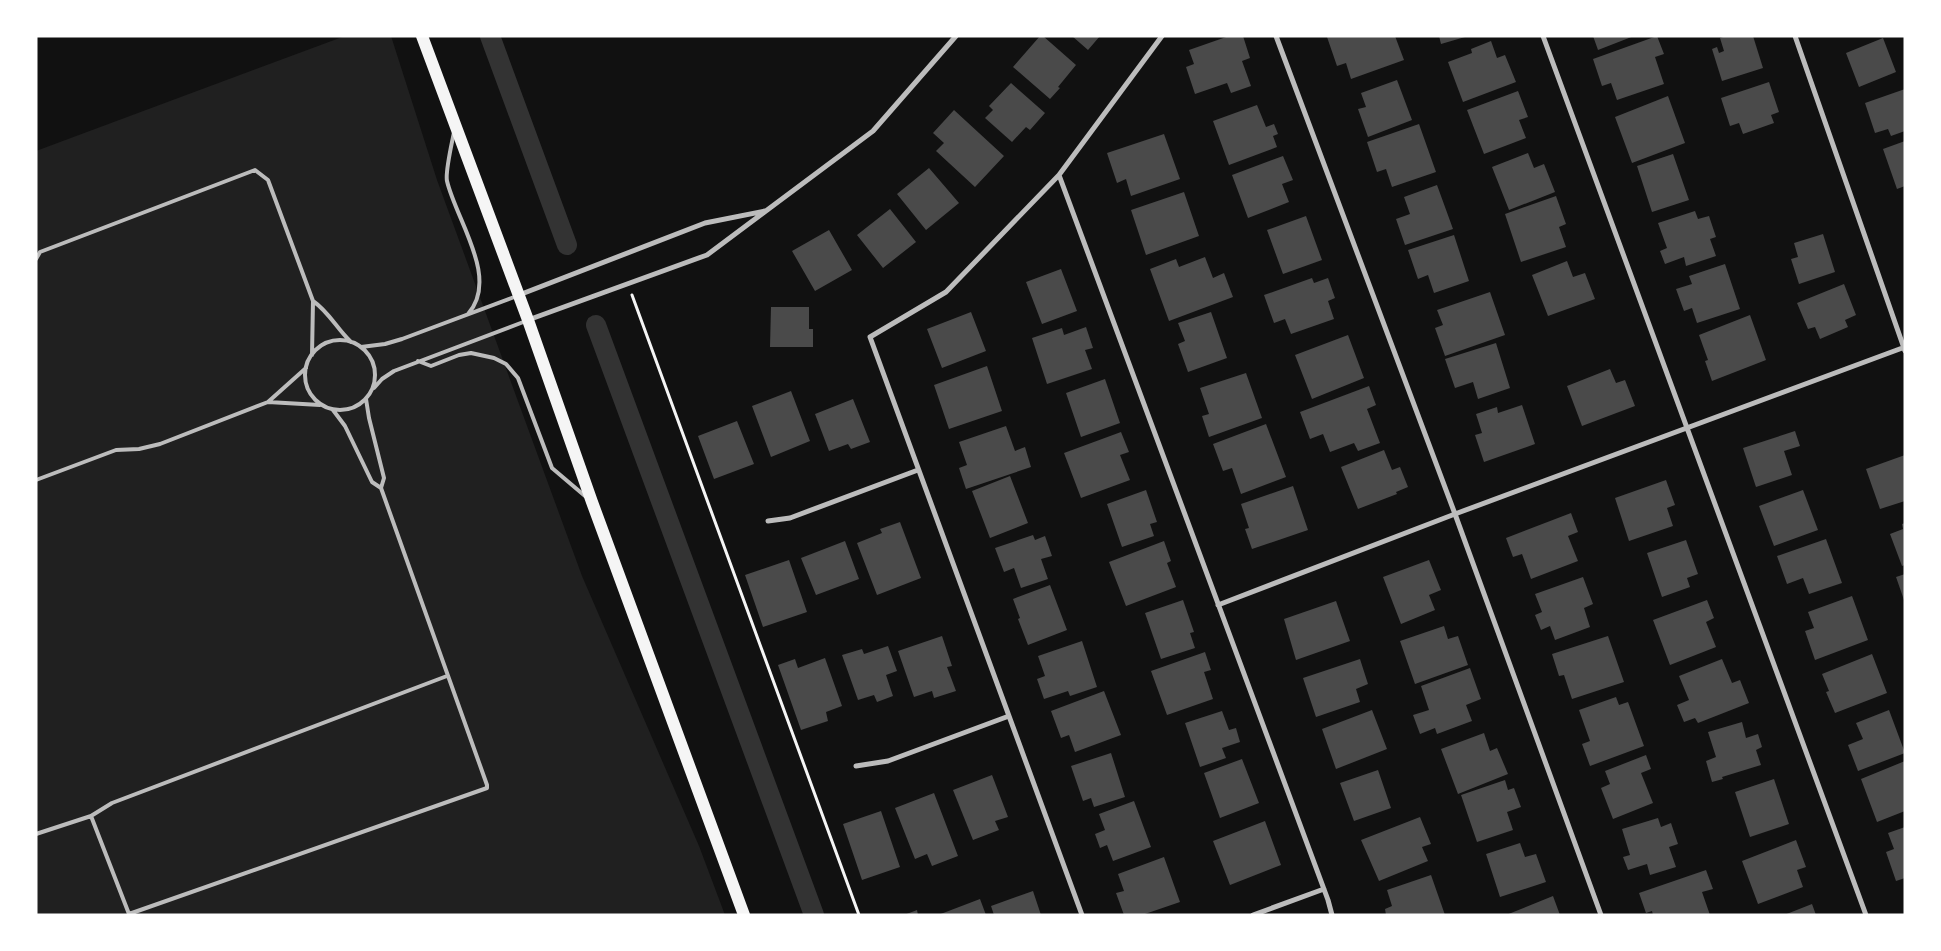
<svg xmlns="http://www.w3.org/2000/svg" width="1941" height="951" font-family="'Times New Roman',serif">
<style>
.green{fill:#202020}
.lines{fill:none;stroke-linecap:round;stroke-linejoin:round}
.canal{stroke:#333;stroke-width:20}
.building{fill:#4a4a4a}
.path{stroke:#f5f5f5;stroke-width:3}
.service{stroke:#bcbcbc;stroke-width:4}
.minor{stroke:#bcbcbc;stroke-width:5}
.primary{stroke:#f5f5f5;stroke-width:12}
</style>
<rect width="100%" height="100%" fill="#111"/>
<path class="green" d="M 345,36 L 391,36 L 437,180 L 582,576 L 699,846 L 725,915 L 36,915 L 36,151 Z"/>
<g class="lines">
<path class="canal" d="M 490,36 L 567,245
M 596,325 L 814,915"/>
</g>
<path class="building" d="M 1040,36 L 1043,36 L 1076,65 L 1058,87 L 1060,88 L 1050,99 L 1013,67 Z
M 1072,36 L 1100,36 L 1088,50 Z
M 1229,36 L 1243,36 L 1250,58 L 1242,61 L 1251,86 L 1231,93 L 1227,83 L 1195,94 L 1186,67 L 1194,64 L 1189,50 Z
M 1329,36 L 1395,36 L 1404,60 L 1351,79 L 1346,63 L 1337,66 L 1327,37 Z
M 1439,36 L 1465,36 L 1465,37 L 1441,44 Z
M 1593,36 L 1634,36 L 1598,50 Z
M 1657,36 L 1664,54 L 1655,57 L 1664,84 L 1617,100 L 1611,83 L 1602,86 L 1593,59 Z
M 1726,36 L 1753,36 L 1763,68 L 1722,81 L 1712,49 L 1717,47 L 1719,53 L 1724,51 L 1720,38 Z
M 1883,38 L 1896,72 L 1859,87 L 1846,53 Z
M 1491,41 L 1497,58 L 1505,55 L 1516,82 L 1463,102 L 1448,62 L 1472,53 L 1471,49 Z
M 1397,80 L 1412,120 L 1368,137 L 1358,109 L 1366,107 L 1361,93 Z
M 1769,82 L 1779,112 L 1771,115 L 1774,123 L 1743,134 L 1739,123 L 1730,126 L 1721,98 Z
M 1011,83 L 1045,113 L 1030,130 L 1026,127 L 1012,142 L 985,118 L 993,110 L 989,106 Z
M 1905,89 L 1905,131 L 1891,136 L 1888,129 L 1875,133 L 1865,103 Z
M 1518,91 L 1528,117 L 1519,120 L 1526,138 L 1484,154 L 1467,110 Z
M 1668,96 L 1685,143 L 1632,163 L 1615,117 Z
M 1257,105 L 1266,127 L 1274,124 L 1278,134 L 1273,136 L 1277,147 L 1229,165 L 1213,121 Z
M 954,110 L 1004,156 L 975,187 L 936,151 L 944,143 L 933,133 Z
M 1419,124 L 1436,172 L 1392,187 L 1386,169 L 1377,172 L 1367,142 Z
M 1164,134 L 1180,179 L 1131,196 L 1126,179 L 1117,183 L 1107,153 Z
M 1905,141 L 1905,186 L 1897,189 L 1883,149 Z
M 1528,153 L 1534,168 L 1544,164 L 1555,192 L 1509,210 L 1492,167 Z
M 1673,154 L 1689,200 L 1652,212 L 1637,166 Z
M 1283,156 L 1293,180 L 1282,184 L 1289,202 L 1248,218 L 1232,175 Z
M 929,168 L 959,203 L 926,230 L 897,194 Z
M 1437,185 L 1453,229 L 1405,245 L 1396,219 L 1410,214 L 1404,197 Z
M 1184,192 L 1199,236 L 1146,255 L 1131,210 Z
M 1556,196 L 1566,224 L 1559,227 L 1566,247 L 1521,262 L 1505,214 Z
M 890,209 L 916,242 L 883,268 L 857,235 Z
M 1695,211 L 1698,219 L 1709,216 L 1716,237 L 1710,239 L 1716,256 L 1686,266 L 1684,257 L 1665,264 L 1660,251 L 1667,248 L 1658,223 Z
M 1306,216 L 1322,260 L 1283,274 L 1267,230 Z
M 829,230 L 852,270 L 815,291 L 792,251 Z
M 1823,234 L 1835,272 L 1799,284 L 1791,259 L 1798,257 L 1794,243 Z
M 1454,235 L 1469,281 L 1434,293 L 1428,275 L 1418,279 L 1408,250 Z
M 1205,257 L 1213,278 L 1224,273 L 1233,297 L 1169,321 L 1150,269 L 1176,259 L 1179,267 Z
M 1567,261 L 1573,277 L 1585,273 L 1595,299 L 1548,316 L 1532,275 Z
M 1725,264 L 1740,309 L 1697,323 L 1692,308 L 1684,311 L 1676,289 L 1692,284 L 1689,276 Z
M 1061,269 L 1077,311 L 1042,324 L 1026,282 Z
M 1312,278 L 1314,283 L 1328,278 L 1335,298 L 1328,301 L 1334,319 L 1291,334 L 1285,319 L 1274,323 L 1264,295 Z
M 1844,284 L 1856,315 L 1845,320 L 1848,327 L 1820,339 L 1815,327 L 1808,329 L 1797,303 Z
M 1490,292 L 1505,335 L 1445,356 L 1435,328 L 1443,325 L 1437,310 Z
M 771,307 L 809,307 L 809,329 L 813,329 L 813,347 L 770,347 Z
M 971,312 L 986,351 L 942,368 L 927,329 Z
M 1211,312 L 1227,358 L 1188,372 L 1178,344 L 1185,341 L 1178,323 Z
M 1750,315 L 1766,360 L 1712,381 L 1705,361 L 1708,360 L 1699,335 Z
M 1086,327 L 1093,348 L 1085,350 L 1092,369 L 1047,384 L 1032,338 L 1062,328 L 1064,335 Z
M 1348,335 L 1364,378 L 1312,399 L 1295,355 Z
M 1496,343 L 1510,388 L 1478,399 L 1473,382 L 1455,388 L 1445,359 Z
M 987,366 L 1002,411 L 949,429 L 934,385 Z
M 1610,369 L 1616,383 L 1625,380 L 1635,406 L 1582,426 L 1567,386 Z
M 1246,373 L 1262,418 L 1209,437 L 1202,416 L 1209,414 L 1200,388 Z
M 1105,379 L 1120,423 L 1081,437 L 1066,393 Z
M 1369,386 L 1376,405 L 1367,409 L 1380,443 L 1358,451 L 1354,443 L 1330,452 L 1323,434 L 1310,439 L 1300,412 Z
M 791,391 L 810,441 L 771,457 L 752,406 Z
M 853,399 L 870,442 L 851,449 L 848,444 L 829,451 L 815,414 Z
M 1522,405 L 1535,444 L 1484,462 L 1475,435 L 1482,433 L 1476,414 L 1497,407 L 1498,413 Z
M 737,421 L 754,464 L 714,479 L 698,436 Z
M 1266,424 L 1286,477 L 1241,494 L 1232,468 L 1223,471 L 1213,444 Z
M 1006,426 L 1015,451 L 1025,447 L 1031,467 L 966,489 L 959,468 L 967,465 L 959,442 Z
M 1795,431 L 1800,446 L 1784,451 L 1792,475 L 1756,487 L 1743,448 Z
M 1121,432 L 1129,452 L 1120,455 L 1130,480 L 1081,498 L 1064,453 Z
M 1384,450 L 1392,470 L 1400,467 L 1408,487 L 1396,492 L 1397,494 L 1358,509 L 1341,467 Z
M 1905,455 L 1905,501 L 1880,509 L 1866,469 Z
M 1010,476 L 1028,523 L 990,538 L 972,491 Z
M 1666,480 L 1675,505 L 1667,508 L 1673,526 L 1629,541 L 1615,498 Z
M 1293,486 L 1308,530 L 1252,549 L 1245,529 L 1249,528 L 1241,504 Z
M 1146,490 L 1157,522 L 1150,524 L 1154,536 L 1122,547 L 1107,504 Z
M 1803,490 L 1818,530 L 1774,546 L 1759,506 Z
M 1571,513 L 1578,532 L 1568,536 L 1578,561 L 1531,579 L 1522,554 L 1513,557 L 1506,538 Z
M 900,522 L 921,578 L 877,595 L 857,543 L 882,533 L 880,529 Z
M 1905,523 L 1905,565 L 1902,566 L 1890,534 L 1903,529 L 1902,524 Z
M 1033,535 L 1035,540 L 1045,536 L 1052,556 L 1041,559 L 1048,579 L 1021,588 L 1014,568 L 1004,572 L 995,548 Z
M 1826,539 L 1842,583 L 1809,594 L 1803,578 L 1787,584 L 1777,556 Z
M 1686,540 L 1698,574 L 1687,578 L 1690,587 L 1662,597 L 1647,553 Z
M 845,541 L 859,579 L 816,595 L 801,558 Z
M 1164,541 L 1171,561 L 1167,563 L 1176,587 L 1126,606 L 1109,562 Z
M 789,560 L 807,612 L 763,627 L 745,575 Z
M 1429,560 L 1441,590 L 1429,595 L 1435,610 L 1401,624 L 1383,577 Z
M 1905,574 L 1905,600 L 1904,600 L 1896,577 Z
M 1583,577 L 1593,604 L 1584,608 L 1590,627 L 1555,640 L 1550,626 L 1541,630 L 1535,615 L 1542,612 L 1535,594 Z
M 1050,585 L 1067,630 L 1028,645 L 1018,619 L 1020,618 L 1013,599 Z
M 1852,596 L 1868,640 L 1815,660 L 1805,631 L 1814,628 L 1808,612 Z
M 1183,600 L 1194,632 L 1190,633 L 1195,648 L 1161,659 L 1145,613 Z
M 1707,600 L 1714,618 L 1706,622 L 1716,647 L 1670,665 L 1653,620 Z
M 1336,601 L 1350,641 L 1296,660 L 1284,619 Z
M 1444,626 L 1448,639 L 1458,636 L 1468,665 L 1415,684 L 1400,641 Z
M 942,636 L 952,666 L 947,667 L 956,691 L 934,698 L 932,691 L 914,697 L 898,651 Z
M 1608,636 L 1624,682 L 1572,699 L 1564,675 L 1559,676 L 1552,654 Z
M 1082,641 L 1097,687 L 1070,696 L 1068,691 L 1044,699 L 1037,679 L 1045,676 L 1038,656 Z
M 888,646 L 897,671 L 886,675 L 893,696 L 877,702 L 874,695 L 858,700 L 842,655 L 862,649 L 864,654 Z
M 1205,652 L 1211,670 L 1204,672 L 1213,699 L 1167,715 L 1151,671 Z
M 1872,654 L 1887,693 L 1835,713 L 1826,692 L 1829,691 L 1822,674 Z
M 825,658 L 842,706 L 826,712 L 828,721 L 801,730 L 778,665 L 795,659 L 798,668 Z
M 1360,659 L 1368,684 L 1356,689 L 1360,702 L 1316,717 L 1303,678 Z
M 1722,659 L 1732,683 L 1740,680 L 1749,703 L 1698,723 L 1695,718 L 1684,722 L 1677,705 L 1689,700 L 1679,676 Z
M 1470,668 L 1481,699 L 1466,705 L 1472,721 L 1437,734 L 1435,728 L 1420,734 L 1413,715 L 1429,710 L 1421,686 Z
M 1104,691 L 1121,735 L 1075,752 L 1069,735 L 1061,738 L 1051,711 Z
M 1616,697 L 1619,705 L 1628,702 L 1644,746 L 1590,766 L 1582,744 L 1590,741 L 1579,710 Z
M 1372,710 L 1387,749 L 1336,769 L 1322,729 Z
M 1889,710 L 1905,753 L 1858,771 L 1848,745 L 1863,739 L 1856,723 Z
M 1222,711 L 1229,730 L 1236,728 L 1240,742 L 1222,748 L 1226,758 L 1200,767 L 1185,723 Z
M 1742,722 L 1746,738 L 1758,734 L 1762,747 L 1756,750 L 1761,765 L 1722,777 L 1723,779 L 1712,782 L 1706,761 L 1716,757 L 1708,732 Z
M 1484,733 L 1490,751 L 1497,748 L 1508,774 L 1458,794 L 1441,749 Z
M 1111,753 L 1125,797 L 1094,807 L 1091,798 L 1083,801 L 1071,766 Z
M 1646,755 L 1651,769 L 1641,773 L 1653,803 L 1613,819 L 1601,788 L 1610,784 L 1605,771 Z
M 1242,759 L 1259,803 L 1220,818 L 1204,773 Z
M 1905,761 L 1905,811 L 1877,822 L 1861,779 Z
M 1378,770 L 1391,808 L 1354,821 L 1340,783 Z
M 992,775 L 1008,817 L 995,821 L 999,830 L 973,840 L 953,790 Z
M 1774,779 L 1789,824 L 1750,837 L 1735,792 Z
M 1505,780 L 1508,790 L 1514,788 L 1521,807 L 1507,812 L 1513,830 L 1477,842 L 1461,795 Z
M 934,793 L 958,856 L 932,866 L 927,854 L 915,859 L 895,808 Z
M 1134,801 L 1151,847 L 1113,861 L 1107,845 L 1100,848 L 1095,834 L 1105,830 L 1099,814 Z
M 881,811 L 900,867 L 862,880 L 843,824 Z
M 1420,817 L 1431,844 L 1422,847 L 1428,861 L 1379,881 L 1361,840 Z
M 1658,818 L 1661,827 L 1671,823 L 1678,844 L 1669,847 L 1676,867 L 1650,875 L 1647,864 L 1628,870 L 1623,857 L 1630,855 L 1622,829 Z
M 1265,821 L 1281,865 L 1230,885 L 1213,841 Z
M 1905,827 L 1905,878 L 1896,881 L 1886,852 L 1894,849 L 1888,833 Z
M 1796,840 L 1806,867 L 1797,870 L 1803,887 L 1758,904 L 1742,861 Z
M 1520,843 L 1525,857 L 1536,854 L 1546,882 L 1500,897 L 1486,854 Z
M 1164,857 L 1180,902 L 1142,915 L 1124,915 L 1116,893 L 1124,891 L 1118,874 Z
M 1706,870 L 1713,889 L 1702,892 L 1710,915 L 1653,915 L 1652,911 L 1646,913 L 1639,893 Z
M 1431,875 L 1445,915 L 1386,915 L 1385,909 L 1392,906 L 1387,890 Z
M 1033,891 L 1041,915 L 994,915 L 991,906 Z
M 1553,896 L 1560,915 L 1506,915 Z
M 980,899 L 986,915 L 938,915 Z
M 1812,904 L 1816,915 L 1784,915 Z
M 917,910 L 918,915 L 904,915 Z"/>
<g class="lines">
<path class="path" d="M 632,295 L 859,915"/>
<path class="service" d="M 454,132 C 452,143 445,172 447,181 C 456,220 500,278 468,314
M 36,259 L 40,252 L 255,170 L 268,180 L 313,301 L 312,355
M 313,301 C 329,312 337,329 351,342
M305 375a35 35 0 1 1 70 0a35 35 0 1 1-70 0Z
M 361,347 L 385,344 L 402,339 L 517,296
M 418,361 L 431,366 L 459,355 L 471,353 L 494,358 L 506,364 L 518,378 L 552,468 L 585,496
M 374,388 L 382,379 L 394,371 L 526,321
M 366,399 L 369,418 L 384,478 L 381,488
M 268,402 L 320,405
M 333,410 L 345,426 L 372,482 L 381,488 L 487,785 L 487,788 L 129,914 L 91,816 L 112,803 L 447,676
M 36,480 L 116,450 L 139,449 L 160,444 L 268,402 L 306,368
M 36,834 L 91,816"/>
<path class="minor" d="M 1276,36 L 1455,514 L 1601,915
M 1543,36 L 1866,915
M 1795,36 L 1905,351
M 1059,175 L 1328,900 L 1332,915
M 519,295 L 705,223 L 765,211
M 528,320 L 707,255 L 873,131 L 956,36
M 768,521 L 790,518 L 918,470
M 1218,605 L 1455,514 L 1905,347
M 856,766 L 888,761 L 1009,716
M 1082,915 L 870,337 L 946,292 L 1059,175 L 1162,36
M 1253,915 L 1324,889"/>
<path class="primary" d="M 422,36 L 528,320 L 592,502 L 744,915"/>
</g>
<rect width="1941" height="951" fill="none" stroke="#ffffff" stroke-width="75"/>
</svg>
